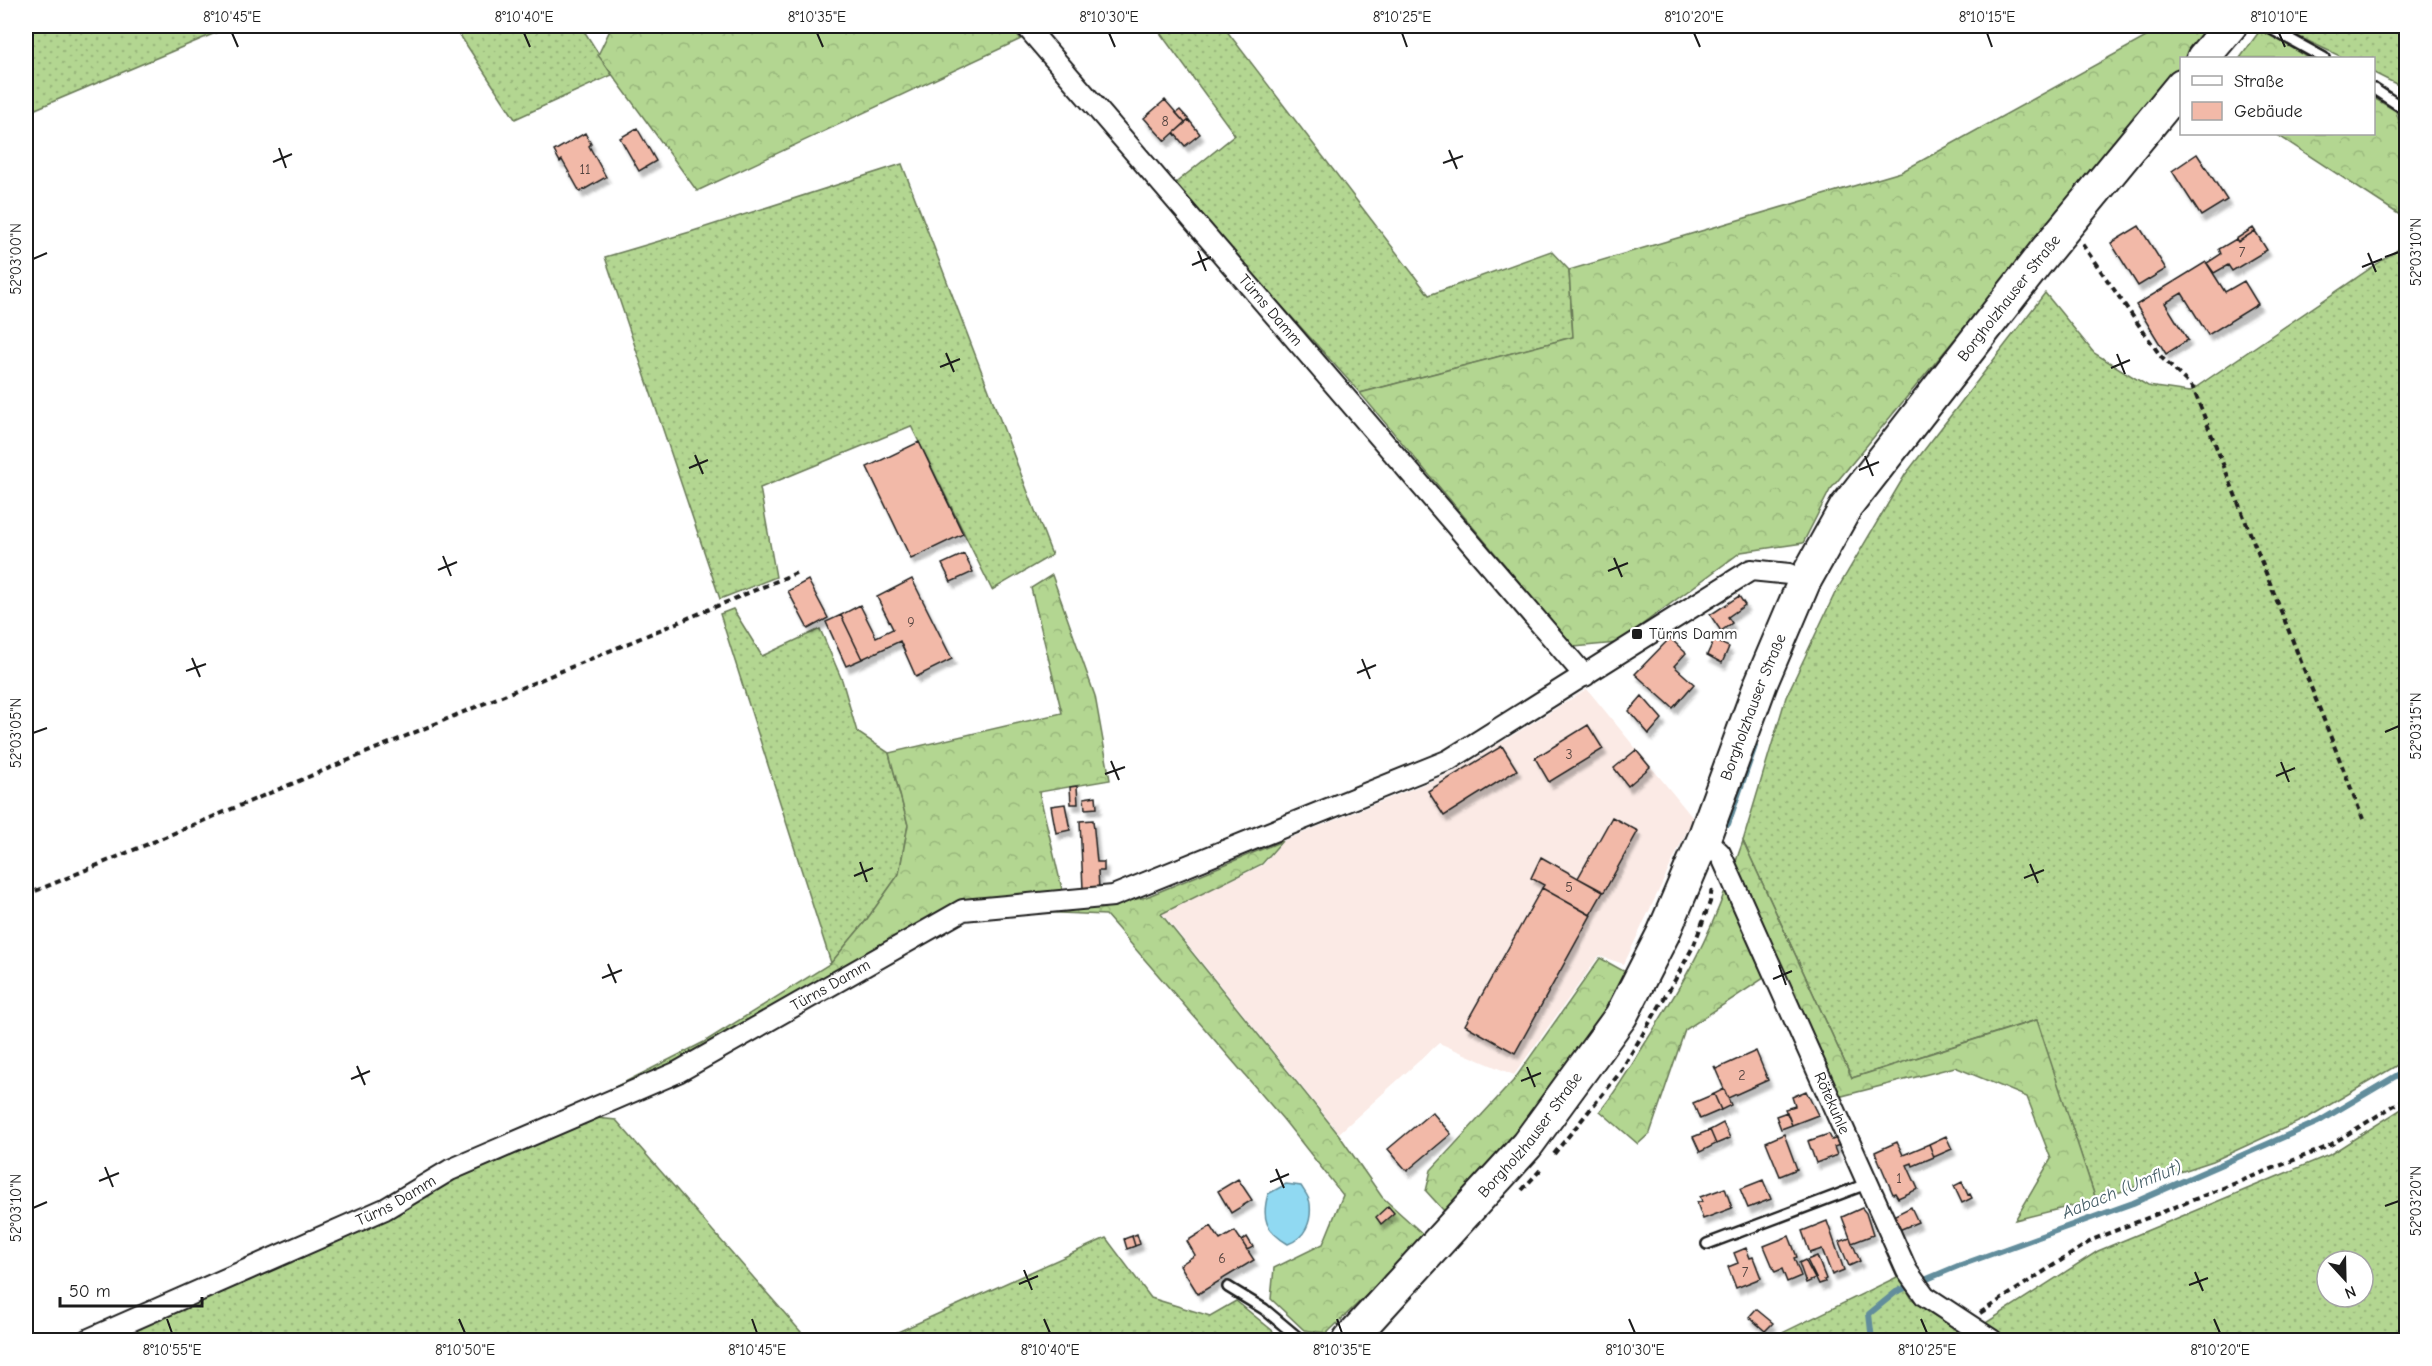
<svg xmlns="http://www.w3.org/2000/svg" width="2432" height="1366" font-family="'Comic Neue',sans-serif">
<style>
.built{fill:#fbeae5}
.grass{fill:url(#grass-dots);stroke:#687956;stroke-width:1.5;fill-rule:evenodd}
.forest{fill:url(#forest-crowns);stroke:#687956;stroke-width:1.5}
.water{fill:#90d9f2;stroke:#628d9c;stroke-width:1.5}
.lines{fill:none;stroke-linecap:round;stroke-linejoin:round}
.stream{stroke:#628d9c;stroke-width:6}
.building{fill:#f2b9a8;stroke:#1c1c1c;stroke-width:1.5;filter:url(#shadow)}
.service-casing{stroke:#1c1c1c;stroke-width:14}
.minor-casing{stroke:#1c1c1c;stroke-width:24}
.primary-casing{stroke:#1c1c1c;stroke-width:36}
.path{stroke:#1c1c1c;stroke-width:4;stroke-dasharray:6 4.5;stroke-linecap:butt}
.service{stroke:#fff;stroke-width:9}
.minor{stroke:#fff;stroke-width:20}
.primary{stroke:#fff;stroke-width:32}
.ticks{fill:none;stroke:#1c1c1c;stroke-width:2}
.poi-dot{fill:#1c1c1c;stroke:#fff;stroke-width:2}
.labels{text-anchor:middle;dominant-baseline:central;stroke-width:4.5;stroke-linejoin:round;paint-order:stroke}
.number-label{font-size:14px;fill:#52433f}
.street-label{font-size:16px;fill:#1c1c1c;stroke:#fff}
.poi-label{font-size:16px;fill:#1c1c1c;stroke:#fff;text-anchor:start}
.water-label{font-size:18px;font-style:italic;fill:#455e67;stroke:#fff}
.neatline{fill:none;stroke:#1c1c1c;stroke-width:2}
.ticks-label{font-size:15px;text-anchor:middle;fill:#1c1c1c}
</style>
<defs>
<pattern id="grass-dots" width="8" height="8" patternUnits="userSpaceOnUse" patternTransform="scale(1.5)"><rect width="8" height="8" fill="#b3d691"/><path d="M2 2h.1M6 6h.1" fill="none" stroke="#99b77c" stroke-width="1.8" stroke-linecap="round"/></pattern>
<pattern id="forest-crowns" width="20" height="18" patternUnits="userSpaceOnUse" patternTransform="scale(1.5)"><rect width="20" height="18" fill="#b3d691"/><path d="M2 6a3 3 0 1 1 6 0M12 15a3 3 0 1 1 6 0" fill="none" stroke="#99b77c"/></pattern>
<filter id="shadow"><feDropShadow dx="3.5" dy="6" stdDeviation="1.5" flood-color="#0004"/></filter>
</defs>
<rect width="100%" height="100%" fill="#fff"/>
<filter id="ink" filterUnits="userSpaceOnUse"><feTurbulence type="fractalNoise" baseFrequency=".0167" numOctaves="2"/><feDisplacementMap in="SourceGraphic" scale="12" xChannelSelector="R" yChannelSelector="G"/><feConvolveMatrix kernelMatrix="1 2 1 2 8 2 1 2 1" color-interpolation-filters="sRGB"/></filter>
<g filter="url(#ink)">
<path class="built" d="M 1587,689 L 1693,818 L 1624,964 L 1599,956 L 1514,1075 L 1439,1043 L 1339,1133 L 1162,913 L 1263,865 L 1283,841 L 1454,772 Z"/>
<path class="grass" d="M 26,26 L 232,26 L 26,113 Z
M 454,26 L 581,26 L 612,75 L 515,119 Z
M 1155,26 L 1223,26 L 1429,295 L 1551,251 L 1569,270 L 1573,337 L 1360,393 L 1173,185 L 1235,135 Z
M 2276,26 L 2406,26 L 2406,89 L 2374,73 L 2374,58 L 2344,58 Z
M 902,164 L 1052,555 L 992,590 L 911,426 L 760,488 L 776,577 L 720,599 L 605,257 L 690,232 Z
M 2406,244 L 2406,1060 L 2309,1117 L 2213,1161 L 2096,1200 L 2036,1020 L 1852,1078 L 1743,841 L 1786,697 L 1835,593 L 1905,475 L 2045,293 L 2094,353 L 2148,386 L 2189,392 Z
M 733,609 L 762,656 L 820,629 L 842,680 L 857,732 L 889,753 L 908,825 L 899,874 L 865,922 L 831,963 L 720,614 Z
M 2406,1106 L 2406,1340 L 2005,1340 L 1981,1326 L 2098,1251 L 2329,1155 ZM 2327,1261 L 2363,1261 L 2363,1297 L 2327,1297 Z
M 597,1118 L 616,1120 L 808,1340 L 103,1340 L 378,1222 L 461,1176 Z
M 1106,1238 L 1151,1298 L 1210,1316 L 1236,1301 L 1273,1331 L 1264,1340 L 880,1340 Z
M 1899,1276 L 1912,1299 L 1967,1336 L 1964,1340 L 1768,1340 Z"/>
<path class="forest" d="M 612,26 L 1009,26 L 1021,39 L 697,191 L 598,55 Z
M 2166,26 L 2209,26 L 2186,58 L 2182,58 L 2181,65 L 2178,69 L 1830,490 L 1803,543 L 1741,552 L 1617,643 L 1574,647 L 1360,393 L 1573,337 L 1569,270 L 1901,172 Z
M 2261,29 L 2309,58 L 2240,58 Z
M 2374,98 L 2396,111 L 2406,144 L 2406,219 L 2276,134 L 2374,134 Z
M 1052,575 L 1095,696 L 1110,780 L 1039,792 L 1066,906 L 1118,903 L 1146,897 L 1282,841 L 1262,864 L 1161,914 L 1339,1135 L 1382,1197 L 1424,1235 L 1401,1262 L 1327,1333 L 1304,1330 L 1271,1299 L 1274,1268 L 1323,1244 L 1343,1195 L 1283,1119 L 1106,915 L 1037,912 L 966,916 L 622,1106 L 613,1088 L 704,1042 L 831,963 L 865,922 L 899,874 L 908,825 L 889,753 L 1062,713 L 1031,588 Z
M 1743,841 L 1852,1078 L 2037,1020 L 2096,1200 L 2015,1220 L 2051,1159 L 2027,1097 L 1955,1067 L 1838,1097 L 1735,864 Z
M 1727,885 L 1767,976 L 1685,1030 L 1650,1133 L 1638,1144 L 1600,1111 C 1618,1089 1629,1069 1644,1045 C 1678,990 1706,947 1727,885 Z
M 1600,958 L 1627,973 L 1581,1049 L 1461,1205 L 1446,1213 L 1426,1191 L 1431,1170 L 1514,1080 Z"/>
<path class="water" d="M 1286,1184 L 1301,1186 C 1304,1191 1310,1198 1310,1204 C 1312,1222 1305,1238 1288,1244 C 1266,1231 1261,1219 1268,1194 Z"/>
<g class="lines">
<path class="stream" d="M 1728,824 L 1755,746
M 1872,1340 L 1869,1314 L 1896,1292 L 1958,1266 L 2133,1203 L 2318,1122 L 2406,1070"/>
</g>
<path class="building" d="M 1165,100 L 1185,123 L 1165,141 L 1144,118 Z
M 1180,110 L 1189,120 L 1185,123 L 1176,113 Z
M 1189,120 L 1200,134 L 1185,146 L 1174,133 Z
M 637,128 L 656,161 L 639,171 L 620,138 Z
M 585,133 L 591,144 L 589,146 L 606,177 L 580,192 L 562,160 L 560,162 L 554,151 Z
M 2197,154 L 2227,200 L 2201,216 L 2172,171 Z
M 2139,226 L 2166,269 L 2138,286 L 2111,243 Z
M 2253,228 L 2255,231 L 2238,242 L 2236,239 Z
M 2255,231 L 2267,250 L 2232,271 L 2228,265 L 2214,273 L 2207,263 L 2221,254 L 2219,249 L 2236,239 L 2238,242 Z
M 2206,262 L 2225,292 L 2244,281 L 2258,304 L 2208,335 L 2182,293 L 2165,303 L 2188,340 L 2166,354 L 2136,305 Z
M 919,442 L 963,534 L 911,559 L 867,467 Z
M 964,554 L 973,572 L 951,582 L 942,564 Z
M 912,579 L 952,659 L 916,677 L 900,641 L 862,659 L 841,615 L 860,605 L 876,637 L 893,629 L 877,597 Z
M 808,580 L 828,618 L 808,629 L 788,591 Z
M 1739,596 L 1745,605 L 1728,617 L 1732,623 L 1721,631 L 1710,615 Z
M 841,615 L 862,659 L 846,666 L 826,622 Z
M 1670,638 L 1686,653 L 1674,666 L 1694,684 L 1673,708 L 1635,674 Z
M 1714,640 L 1729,647 L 1722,663 L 1707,655 Z
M 1642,696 L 1662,719 L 1649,734 L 1629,711 Z
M 1588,725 L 1603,749 L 1549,782 L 1535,758 Z
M 1502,746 L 1517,770 L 1444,816 L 1428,791 Z
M 1636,750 L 1650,767 L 1628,786 L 1614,768 Z
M 1077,786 L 1078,804 L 1071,804 L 1070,787 Z
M 1096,796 L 1097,808 L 1085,809 L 1084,798 Z
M 1065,804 L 1070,830 L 1056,833 L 1051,806 Z
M 1612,817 L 1638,831 L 1604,892 L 1578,878 Z
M 1093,820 L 1097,862 L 1104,862 L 1104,871 L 1098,871 L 1099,889 L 1083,889 L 1080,821 Z
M 1541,857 L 1603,892 L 1590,915 L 1542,888 L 1544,885 L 1531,878 Z
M 1542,888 L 1591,915 L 1515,1053 L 1465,1025 Z
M 1756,1051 L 1768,1080 L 1728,1098 L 1714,1066 L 1716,1069 Z
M 1724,1089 L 1731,1105 L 1721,1110 L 1714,1094 Z
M 1806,1091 L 1818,1115 L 1792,1125 L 1785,1109 L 1795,1106 L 1792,1097 Z
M 1714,1094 L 1721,1110 L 1700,1119 L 1693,1103 Z
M 1432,1112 L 1451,1134 L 1407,1171 L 1388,1149 Z
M 1787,1112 L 1792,1125 L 1781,1129 L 1776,1116 Z
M 1723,1123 L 1730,1138 L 1716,1144 L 1710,1130 Z
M 1710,1130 L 1716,1144 L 1700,1152 L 1693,1137 Z
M 1784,1134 L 1797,1169 L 1780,1176 L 1766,1142 Z
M 1829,1134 L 1832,1140 L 1837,1138 L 1840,1145 L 1834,1147 L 1837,1155 L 1816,1163 L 1808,1141 Z
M 1946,1136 L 1952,1149 L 1934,1157 L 1929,1144 Z
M 1897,1142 L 1903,1155 L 1929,1144 L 1934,1157 L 1913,1166 L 1912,1163 L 1907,1165 L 1918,1189 L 1898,1198 L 1895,1193 L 1893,1194 L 1875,1152 Z
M 1238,1179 L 1252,1200 L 1231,1213 L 1218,1191 Z
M 1763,1180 L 1771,1199 L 1748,1208 L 1740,1189 Z
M 1962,1182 L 1968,1195 L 1970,1194 L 1972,1198 L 1962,1203 L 1954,1186 Z
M 1725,1188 L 1732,1208 L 1703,1219 L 1697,1203 L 1702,1201 L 1700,1197 Z
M 1388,1206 L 1394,1213 L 1381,1224 L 1376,1217 Z
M 1911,1207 L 1918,1222 L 1899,1230 L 1893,1216 Z
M 1862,1208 L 1866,1213 L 1873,1235 L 1852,1243 L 1842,1217 Z
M 1827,1221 L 1844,1270 L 1832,1275 L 1822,1249 L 1810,1253 L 1802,1231 Z
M 1211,1226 L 1220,1240 L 1235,1231 L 1254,1260 L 1198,1294 L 1180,1265 L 1195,1255 L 1187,1241 Z
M 1137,1234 L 1140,1244 L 1135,1246 L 1132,1236 Z
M 1132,1236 L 1135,1246 L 1127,1249 L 1124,1239 Z
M 1789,1236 L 1797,1257 L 1794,1258 L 1801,1276 L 1787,1282 L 1782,1269 L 1775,1272 L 1764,1246 Z
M 1247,1237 L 1253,1247 L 1247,1250 L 1242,1241 Z
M 1850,1238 L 1860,1261 L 1849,1266 L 1839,1242 Z
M 1746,1248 L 1750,1258 L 1753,1257 L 1761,1278 L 1736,1288 L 1728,1267 L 1738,1263 L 1734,1253 Z
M 1817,1256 L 1826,1279 L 1824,1280 L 1825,1282 L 1819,1284 L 1807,1260 Z
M 1805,1260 L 1815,1279 L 1806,1283 L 1799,1263 Z
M 1756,1309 L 1773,1323 L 1765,1331 L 1749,1317 Z"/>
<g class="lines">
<g class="service-casing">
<path id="service" d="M 2266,26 L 2324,58
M 2374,89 L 2406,110
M 1707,1244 L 1869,1183
M 1228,1287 L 1264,1309 L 1301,1340"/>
</g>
<g class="minor-casing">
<g id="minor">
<path id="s1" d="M 1026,26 L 1585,676"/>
<path id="s2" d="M 1704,838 L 1720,853 L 1907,1271 L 1925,1296 L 1992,1340"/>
<path id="s3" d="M 87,1340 L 385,1209 L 450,1170 L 678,1072 L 963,910 L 1113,896 L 1449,760 L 1751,570 L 1789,574 L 1804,582"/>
</g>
</g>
<g class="primary-casing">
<g id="primary">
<path d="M 2203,58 L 2230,26"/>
<path id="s4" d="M 1349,1340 L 1527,1145 L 1621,1016 L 1663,934 L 1704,838 L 1761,683 L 1804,582 L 1846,507 L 2044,253 L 2182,85"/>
</g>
</g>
<path class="path" d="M 2082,244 L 2162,358 L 2193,388 L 2363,819
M 26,895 L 796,573
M 1554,1154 L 1619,1074 L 1675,980 L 1694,945 L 1710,902 L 1712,887
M 1522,1190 L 1543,1167
M 1980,1313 L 2094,1239 L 2327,1147 L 2406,1098
M 1947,1340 L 1953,1334"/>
<use href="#service" class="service"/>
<use href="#minor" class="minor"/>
<use href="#primary" class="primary"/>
</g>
</g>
<path class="ticks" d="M 232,33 L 238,47M 524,33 L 530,47M 817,33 L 823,47M 1109,33 L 1115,47M 1402,33 L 1407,47M 1694,33 L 1700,47M 1987,33 L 1992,47M 2279,33 L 2285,47M 279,148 L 286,168M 1449,150 L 1457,169M 273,162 L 292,154M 1443,163 L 1463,156M 1198,251 L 1206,271M 2368,253 L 2376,272M 2385,257 L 2399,252M 33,259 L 47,253M 1192,265 L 1211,257M 2362,267 L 2382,259M 946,353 L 954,372M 2117,354 L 2125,374M 940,367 L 960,359M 2111,368 L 2130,360M 695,455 L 703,474M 1865,456 L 1873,476M 689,468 L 708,460M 1859,470 L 1879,462M 443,556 L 451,576M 1614,558 L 1622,577M 438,570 L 457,562M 1608,571 L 1628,563M 192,658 L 200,677M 1362,659 L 1370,679M 186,671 L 206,664M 1357,673 L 1376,665M 2385,732 L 2399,726M 33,733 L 47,728M 1111,761 L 1119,780M 2281,762 L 2289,782M 1105,774 L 1125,767M 2276,776 L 2295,768M 860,862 L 867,882M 2030,864 L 2038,883M 854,876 L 873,868M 2024,878 L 2044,870M 608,964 L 616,983M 1779,965 L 1786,985M 602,978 L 622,970M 1773,979 L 1792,971M 357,1066 L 365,1085M 1527,1067 L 1535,1087M 351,1079 L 370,1071M 1521,1081 L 1541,1073M 105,1167 L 113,1187M 1276,1169 L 1284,1188M 99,1181 L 119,1173M 1270,1182 L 1289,1174M 2385,1206 L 2399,1201M 33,1208 L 47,1202M 1024,1270 L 1032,1290M 2195,1272 L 2203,1291M 1019,1284 L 1038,1276M 2189,1285 L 2208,1278M 167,1319 L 172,1333M 459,1319 L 465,1333M 752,1319 L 757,1333M 1044,1319 L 1050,1333M 1337,1319 L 1342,1333M 1629,1319 L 1635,1333M 1921,1319 L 1927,1333M 2214,1319 L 2220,1333"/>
<rect class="poi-dot" x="1631" y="628" width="12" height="12" rx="3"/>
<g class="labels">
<g class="number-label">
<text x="1165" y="121">8</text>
<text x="585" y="169">11</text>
<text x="2242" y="252">7</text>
<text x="911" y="622">9</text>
<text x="1569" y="754">3</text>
<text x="1569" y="887">5</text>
<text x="1742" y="1075">2</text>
<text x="1899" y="1178">1</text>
<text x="1222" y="1258">6</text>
<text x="1745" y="1272">7</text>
</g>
<g class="street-label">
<text stroke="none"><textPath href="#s4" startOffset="1246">Borgholzhauser Straße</textPath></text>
<text stroke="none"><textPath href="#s1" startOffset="375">Türns Damm</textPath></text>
<text stroke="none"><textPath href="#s4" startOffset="760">Borgholzhauser Straße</textPath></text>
<text stroke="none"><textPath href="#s3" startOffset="825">Türns Damm</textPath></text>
<text stroke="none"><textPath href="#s2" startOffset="296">Rötekuhle</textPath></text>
<text stroke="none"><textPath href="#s4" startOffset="274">Borgholzhauser Straße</textPath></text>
<text stroke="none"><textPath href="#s3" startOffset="339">Türns Damm</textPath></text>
</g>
<g class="poi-label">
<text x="1649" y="634">Türns Damm</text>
</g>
<g class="water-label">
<text transform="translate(2122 1190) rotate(-22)">Aabach (Umflut)</text>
</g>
</g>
<rect width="2432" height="1366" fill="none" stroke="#fff" stroke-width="66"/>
<rect x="2180" y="57" width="195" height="78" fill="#ffffff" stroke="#a4a4a4" stroke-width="1.5"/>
<rect x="2192" y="76" width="30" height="9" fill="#ffffff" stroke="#a4a4a4" stroke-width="1.5"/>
<text x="2234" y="87" font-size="18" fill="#1c1c1c">Straße</text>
<rect x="2192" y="102" width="30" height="18" fill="#f2b9a8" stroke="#a4a4a4" stroke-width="1.5"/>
<text x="2234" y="117" font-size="18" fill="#1c1c1c">Gebäude</text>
<g transform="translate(2345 1279) rotate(158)"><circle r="28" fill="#ffffff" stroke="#a4a4a4" stroke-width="1.5"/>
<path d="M0-4.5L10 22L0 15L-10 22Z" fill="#1c1c1c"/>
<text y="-9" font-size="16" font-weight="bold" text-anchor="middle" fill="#1c1c1c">N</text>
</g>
<path d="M60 1297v9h142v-9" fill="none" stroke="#1c1c1c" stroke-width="3"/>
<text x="69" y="1297" font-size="18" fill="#1c1c1c" stroke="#ffffff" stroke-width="4.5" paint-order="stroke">50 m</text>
<rect x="33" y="33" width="2366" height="1300" class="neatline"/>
<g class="ticks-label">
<text x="232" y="22">8°10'45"E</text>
<text x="524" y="22">8°10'40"E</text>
<text x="817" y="22">8°10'35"E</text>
<text x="1109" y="22">8°10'30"E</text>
<text x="1402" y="22">8°10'25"E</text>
<text x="1694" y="22">8°10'20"E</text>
<text x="1987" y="22">8°10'15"E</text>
<text x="2279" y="22">8°10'10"E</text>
<text transform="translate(2416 252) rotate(-90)" y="5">52°03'10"N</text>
<text transform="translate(16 259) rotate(-90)" y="5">52°03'00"N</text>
<text transform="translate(2416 726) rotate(-90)" y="5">52°03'15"N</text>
<text transform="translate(16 733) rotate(-90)" y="5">52°03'05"N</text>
<text transform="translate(2416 1201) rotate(-90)" y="5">52°03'20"N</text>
<text transform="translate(16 1208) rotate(-90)" y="5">52°03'10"N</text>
<text x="172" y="1355">8°10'55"E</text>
<text x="465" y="1355">8°10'50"E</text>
<text x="757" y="1355">8°10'45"E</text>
<text x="1050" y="1355">8°10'40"E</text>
<text x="1342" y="1355">8°10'35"E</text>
<text x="1635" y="1355">8°10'30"E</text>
<text x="1927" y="1355">8°10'25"E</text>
<text x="2220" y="1355">8°10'20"E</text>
</g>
</svg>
